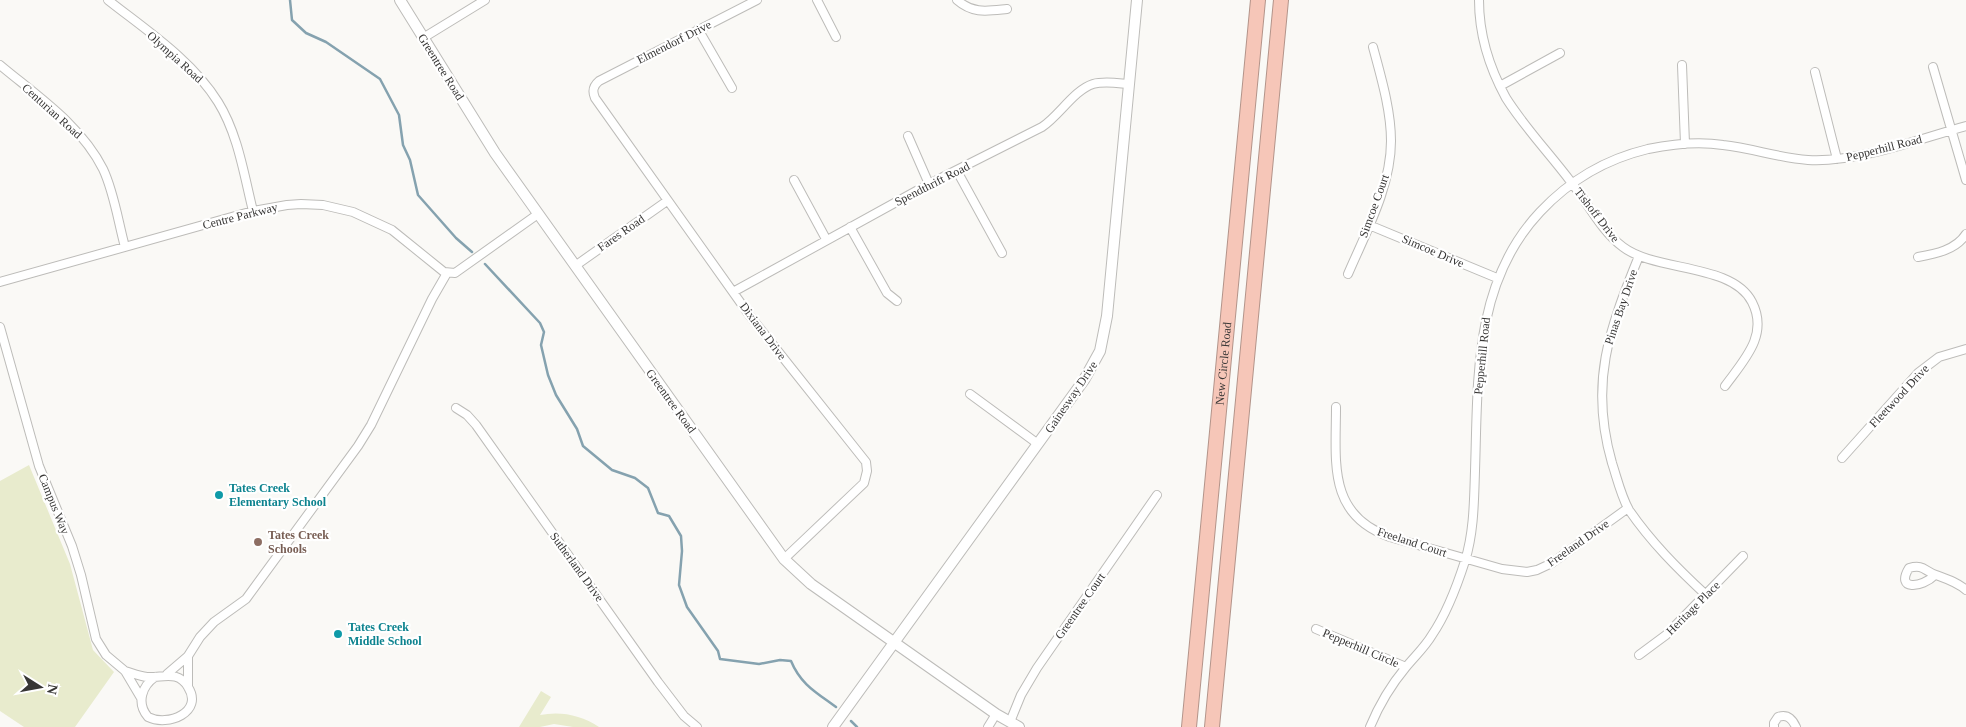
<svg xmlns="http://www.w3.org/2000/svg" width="1966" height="727" font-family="'Times New Roman',serif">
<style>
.green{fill:#e8ebcd}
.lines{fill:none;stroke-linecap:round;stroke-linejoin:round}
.stream{stroke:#85a2af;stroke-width:2.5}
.minor-casing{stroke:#bdbcb9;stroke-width:10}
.tertiary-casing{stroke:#bdbcb9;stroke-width:12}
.motorway-casing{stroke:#b3948a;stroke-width:16}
.minor{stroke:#fff;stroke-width:8}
.tertiary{stroke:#fff;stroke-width:10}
.motorway{stroke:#f6c6b8;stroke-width:14}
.culture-dot{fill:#0f9aa8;stroke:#fff;stroke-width:2}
.education-dot{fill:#8d6e63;stroke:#fff;stroke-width:2}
.labels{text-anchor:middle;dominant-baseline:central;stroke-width:4.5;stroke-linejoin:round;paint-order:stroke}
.street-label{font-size:12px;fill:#373635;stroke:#fff}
.culture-label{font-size:12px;font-weight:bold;fill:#0d838f;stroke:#fff;text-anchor:start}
.education-label{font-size:12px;font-weight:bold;fill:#785e54;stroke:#fff;text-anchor:start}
</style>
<rect width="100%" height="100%" fill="#faf9f6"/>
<path class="green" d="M 29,465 L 70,564 L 93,650 L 114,672 L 75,727 L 24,727 L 0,711 L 0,481 Z
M 541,691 L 551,697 L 540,715 C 561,711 581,715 599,727 L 573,727 L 554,724 L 540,727 L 519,727 Z"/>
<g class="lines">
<path class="stream" d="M 290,0 L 292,20 L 306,33 L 326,42 L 380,79 L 399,115 L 403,145 L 410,160 L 418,195 L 456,238 L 472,252
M 485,264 L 540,323 L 544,332 L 541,345 L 548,375 L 556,395 L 577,429 L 583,446 L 612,470 L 635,478 L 648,488 L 658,513 L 669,516 L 681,536 L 682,551 L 679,585 L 687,607 L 718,651 L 720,659 L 759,664 L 780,660 L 791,661 C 801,685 817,693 836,707
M 851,721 L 857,727"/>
<g class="minor-casing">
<path id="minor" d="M 108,0 C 146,30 192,60 218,102 C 238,134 244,175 253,211
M 757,0 L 599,81 C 593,86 592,91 595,98 L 750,316 L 866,462 L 867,471 L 864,483 L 784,559
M 817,0 L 836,37
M 957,0 C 973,14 987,11 1007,9
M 1479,0 C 1479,35 1489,67 1506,98 C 1525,128 1550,154 1571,182 C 1588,203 1601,231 1623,247 C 1656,272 1732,263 1752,302 C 1769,335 1744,360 1725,386
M 698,29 L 732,88
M 423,38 L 485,0
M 0,65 C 37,96 81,125 103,169 C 114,192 118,221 125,247
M 1682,65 L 1685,144
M 1933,67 L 1966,180
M 1815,72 L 1837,159
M 1500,86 L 1560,53
M 908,136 L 929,184
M 957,171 L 1002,253
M 794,180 L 826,239
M 1369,225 L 1497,278
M 850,227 L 887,293 L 897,301
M 1639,256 C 1609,330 1589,383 1612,463 C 1617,478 1621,496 1629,510 C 1651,542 1677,568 1706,595
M 1918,257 C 1935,254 1956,250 1966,234
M 575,266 L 667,201
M 1348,274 C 1366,232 1391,187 1391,141 C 1391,110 1381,77 1373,47
M 0,282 L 253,211 L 287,205 L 301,204 L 323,205 L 353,212 L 392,230 L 444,272 L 455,273 L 538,214
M 733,292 L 929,184 L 1042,127 C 1059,116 1074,90 1093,84 C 1104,81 1116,83 1128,84
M 0,327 L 39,466 L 72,546 L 81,575 L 96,639 L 106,655 L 125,671 L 141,698
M 970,394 L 1038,444
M 1336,407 C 1336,462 1327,515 1390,537 L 1502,569 L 1527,572 L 1537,570 L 1552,563 L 1628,508
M 456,408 L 467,415 L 476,425 L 658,682 L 684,716 L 697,727
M 1842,458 L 1918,373 L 1939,357 L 1966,349
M 1935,575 C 1922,588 1895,591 1909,568 C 1924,564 1924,571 1936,575 C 1947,579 1957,582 1966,590
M 1316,629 L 1406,667
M 1639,655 L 1666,635 L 1743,556
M 188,656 L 188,687
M 125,671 C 132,673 139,676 147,677 C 163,678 178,670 188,687 C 204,712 168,727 148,717 C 136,703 142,686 155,677
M 167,674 L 188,656 L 200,637 L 214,622 L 246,599 L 358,446 L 371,425 L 432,299 L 447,273
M 1010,722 L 1021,695 L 1037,668 L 1157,495
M 988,727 L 996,714
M 1370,727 C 1379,705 1391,685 1406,667 C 1415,656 1425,647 1432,635 C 1447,613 1457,586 1465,561 C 1474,532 1474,501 1475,471 C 1478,381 1473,283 1540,212 C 1569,181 1606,159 1648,149 C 1672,144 1699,141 1723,145 C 1752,148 1779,158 1808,160 C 1858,163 1918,139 1966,126
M 1774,727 L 1774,723 L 1778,717 C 1787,714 1792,718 1796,727"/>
</g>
<g class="tertiary-casing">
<path id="tertiary" d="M 400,0 L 495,153 L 784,559 L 811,584 L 996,714 L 1019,727
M 833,727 L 1084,380 L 1100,351 L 1107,316 L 1137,0"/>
</g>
<g class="motorway-casing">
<g id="motorway">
<path id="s1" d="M 1189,727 L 1258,0"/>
<path d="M 1212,727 L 1281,0"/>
</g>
</g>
<use href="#minor" class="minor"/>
<use href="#tertiary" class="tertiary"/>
<use href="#motorway" class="motorway"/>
</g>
<g class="culture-dot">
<circle cx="219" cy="495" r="5"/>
<circle cx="338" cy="634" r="5"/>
</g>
<circle class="education-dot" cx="258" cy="542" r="5"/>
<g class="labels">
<g class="street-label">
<text transform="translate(674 42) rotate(-27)">Elmendorf Drive</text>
<text transform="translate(175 57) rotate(42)">Olympia Road</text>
<text transform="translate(441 67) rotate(58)">Greentree Road</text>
<text transform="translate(52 111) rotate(42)">Centurian Road</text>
<text transform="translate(1884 148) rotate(-14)">Pepperhill Road</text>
<text transform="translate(932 184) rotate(-27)">Spendthrift Road</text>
<text transform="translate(1374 206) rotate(-70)">Simcoe Court</text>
<text transform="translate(1597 215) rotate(52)">Tishoff Drive</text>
<text transform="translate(240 216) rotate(-14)">Centre Parkway</text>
<text transform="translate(621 233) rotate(-35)">Fares Road</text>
<text transform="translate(1433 251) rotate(23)">Simcoe Drive</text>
<text transform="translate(1621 307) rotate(-71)">Pinas Bay Drive</text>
<text transform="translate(763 331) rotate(53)">Dixiana Drive</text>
<text transform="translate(1482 356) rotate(-84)">Pepperhill Road</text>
<text stroke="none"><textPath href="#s1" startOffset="365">New Circle Road</textPath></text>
<text transform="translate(1899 396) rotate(-47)">Fleetwood Drive</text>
<text transform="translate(1071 397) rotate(-56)">Gainesway Drive</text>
<text transform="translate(671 401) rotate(54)">Greentree Road</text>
<text transform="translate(54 504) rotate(68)">Campus Way</text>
<text transform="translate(1412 542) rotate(18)">Freeland Court</text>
<text transform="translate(1578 543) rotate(-35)">Freeland Drive</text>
<text transform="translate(577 567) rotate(54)">Sutherland Drive</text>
<text transform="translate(1080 606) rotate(-55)">Greentree Court</text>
<text transform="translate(1693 608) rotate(-45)">Heritage Place</text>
<text transform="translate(1361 648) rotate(23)">Pepperhill Circle</text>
</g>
<g class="culture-label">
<text x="229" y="488">Tates Creek<tspan x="229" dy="14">Elementary School</tspan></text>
<text x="348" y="627">Tates Creek<tspan x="348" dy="14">Middle School</tspan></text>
</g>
<g class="education-label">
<text x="268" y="535">Tates Creek<tspan x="268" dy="14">Schools</tspan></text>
</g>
</g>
<g transform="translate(40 687) rotate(101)" stroke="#ffffff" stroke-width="4" paint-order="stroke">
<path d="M0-4L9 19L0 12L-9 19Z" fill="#373635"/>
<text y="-8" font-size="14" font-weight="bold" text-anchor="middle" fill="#373635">N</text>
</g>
</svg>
